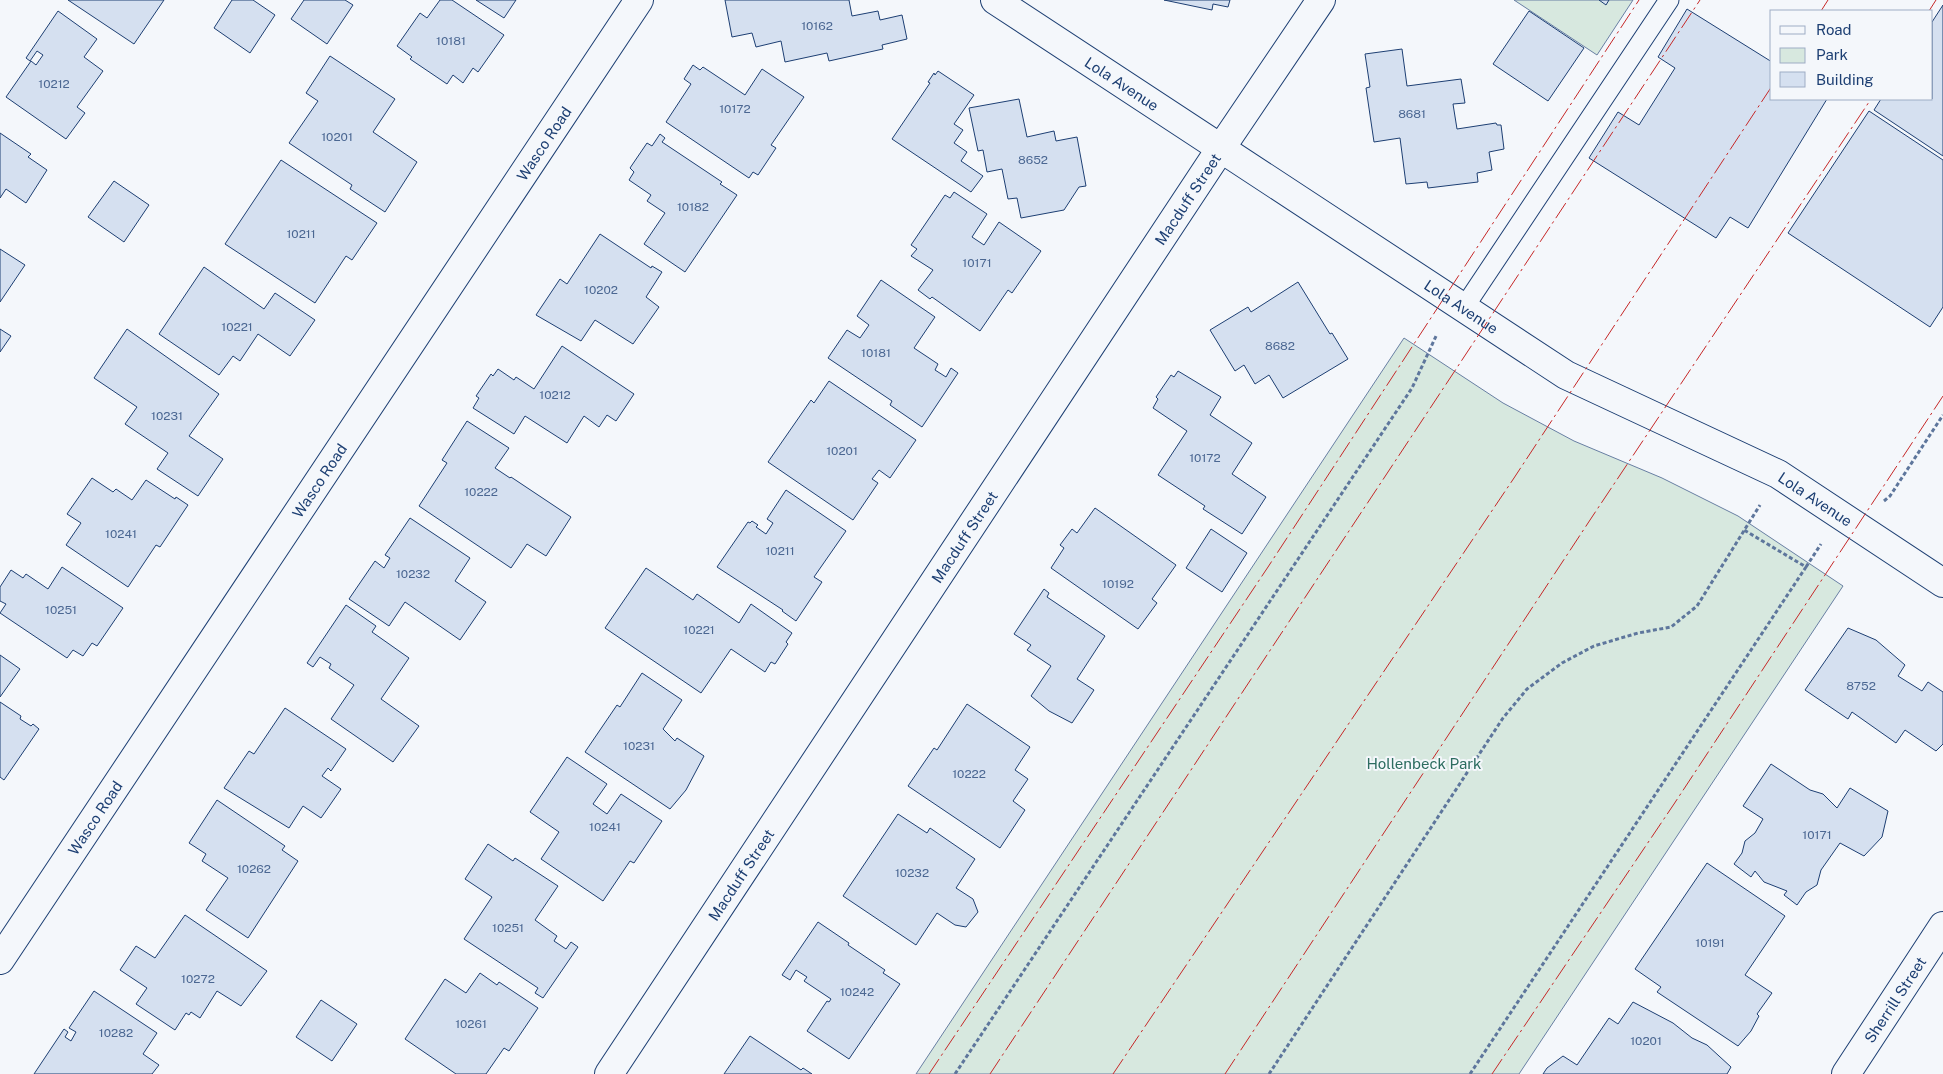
<svg xmlns="http://www.w3.org/2000/svg" width="1943" height="1074" font-family="'Public Sans',sans-serif">
<style>
.green{fill:#d7e8df;stroke:#687fa3}
.building{fill:#d5e0f0;stroke:#1d3f73}
.lines{fill:none;stroke-linecap:round;stroke-linejoin:round}
.lane-casing{stroke:#1d3f73;stroke-width:21}
.street-casing{stroke:#1d3f73;stroke-width:30}
.secondary-casing{stroke:#1d3f73;stroke-width:30}
.path{stroke:#5e769c;stroke-width:3;stroke-dasharray:4 2.5;stroke-linecap:butt}
.lane{stroke:#f4f7fb;stroke-width:19}
.street{stroke:#f4f7fb;stroke-width:28}
.secondary{stroke:#f4f7fb;stroke-width:28}
.power{stroke:#c62828;stroke-width:1;stroke-dasharray:18 4 2.5 4;stroke-linecap:butt}
.labels{text-anchor:middle;dominant-baseline:central;stroke-width:4;stroke-linejoin:round;paint-order:stroke}
.number-label{font-size:12px;fill:#4b6792}
.street-label{font-size:15px;fill:#1d3f73;stroke:#f4f7fb}
.park-label{font-size:15px;fill:#2c6c60;stroke:#f4f7fb}
</style>
<rect width="100%" height="100%" fill="#f4f7fb"/>
<path class="green" d="M 1514,0 L 1633,0 L 1597,55 Z
M 1404,338 L 1503,403 L 1574,441 L 1662,478 L 1738,516 L 1843,586 L 1519,1074 L 916,1074 Z"/>
<path class="building" d="M 68,0 L 164,0 L 134,44 Z
M 232,0 L 253,0 L 275,15 L 250,53 L 214,28 Z
M 304,0 L 345,0 L 353,5 L 327,44 L 291,19 Z
M 440,0 L 452,0 L 504,35 L 478,72 L 473,68 L 463,83 L 453,75 L 447,84 L 410,59 L 412,57 L 397,46 L 420,13 L 427,18 Z
M 476,0 L 516,0 L 504,18 Z
M 725,0 L 849,0 L 852,16 L 878,11 L 880,20 L 902,15 L 907,39 L 882,45 L 883,49 L 829,61 L 827,53 L 785,62 L 781,41 L 756,47 L 752,33 L 732,37 Z
M 1164,0 L 1230,0 L 1228,7 L 1213,4 L 1212,10 Z
M 1599,0 L 1609,0 L 1606,5 Z
M 1943,5 L 1943,156 L 1874,110 L 1881,99 L 1932,99 L 1932,22 Z
M 1687,9 L 1772,62 L 1772,99 L 1827,99 L 1748,228 L 1730,217 L 1716,238 L 1589,158 L 1618,112 L 1639,125 L 1675,68 L 1658,57 Z
M 58,11 L 97,39 L 84,57 L 103,71 L 77,107 L 85,113 L 66,139 L 6,97 L 31,61 L 36,65 L 43,55 L 37,51 L 30,61 L 26,58 Z
M 1529,11 L 1584,48 L 1548,101 L 1493,64 Z
M 1402,49 L 1407,86 L 1461,79 L 1465,103 L 1453,104 L 1457,129 L 1496,123 L 1497,125 L 1501,125 L 1504,149 L 1489,152 L 1492,170 L 1477,173 L 1478,182 L 1428,188 L 1427,182 L 1406,184 L 1400,138 L 1374,142 L 1366,88 L 1370,87 L 1365,54 Z
M 330,56 L 395,99 L 373,132 L 417,162 L 385,212 L 350,189 L 352,185 L 289,143 L 318,101 L 306,93 Z
M 693,65 L 700,70 L 703,67 L 745,95 L 762,69 L 804,97 L 771,145 L 776,148 L 758,175 L 753,172 L 749,178 L 666,122 L 691,84 L 684,79 Z
M 938,71 L 974,95 L 954,124 L 963,130 L 954,143 L 967,152 L 961,161 L 983,176 L 971,192 L 892,139 L 930,83 L 928,82 L 934,73 L 935,75 Z
M 1019,99 L 1027,137 L 1054,131 L 1056,141 L 1077,137 L 1086,186 L 1079,187 L 1064,210 L 1021,218 L 1017,198 L 1008,199 L 1002,169 L 987,172 L 983,150 L 978,151 L 969,108 Z
M 1869,111 L 1943,160 L 1943,307 L 1930,327 L 1788,233 Z
M 0,133 L 31,154 L 28,157 L 47,170 L 26,203 L 6,189 L 0,198 Z
M 660,134 L 665,138 L 662,142 L 722,182 L 720,184 L 737,195 L 685,272 L 644,244 L 665,213 L 647,201 L 651,195 L 629,180 L 634,172 L 630,168 L 647,143 L 652,146 Z
M 281,160 L 377,223 L 352,260 L 346,256 L 315,303 L 225,244 Z
M 114,181 L 149,205 L 124,242 L 88,217 Z
M 954,192 L 987,214 L 972,237 L 984,245 L 999,222 L 1041,251 L 1012,293 L 1008,290 L 980,331 L 932,297 L 930,299 L 918,290 L 933,270 L 911,256 L 917,249 L 911,245 L 945,195 L 950,198 Z
M 600,234 L 651,268 L 652,266 L 662,272 L 646,297 L 659,307 L 633,344 L 595,320 L 581,341 L 536,315 L 560,279 L 567,284 Z
M 0,249 L 25,265 L 0,302 Z
M 204,267 L 264,309 L 275,293 L 315,320 L 290,356 L 258,334 L 240,361 L 233,356 L 219,375 L 159,334 Z
M 881,280 L 935,317 L 914,348 L 938,364 L 935,370 L 946,377 L 951,368 L 958,373 L 922,427 L 890,405 L 892,401 L 828,358 L 847,330 L 860,338 L 869,325 L 857,316 Z
M 1298,282 L 1330,334 L 1332,333 L 1348,359 L 1283,398 L 1269,375 L 1255,384 L 1244,365 L 1235,371 L 1210,330 L 1248,307 L 1251,312 Z
M 0,329 L 11,336 L 0,352 Z
M 127,329 L 219,394 L 189,436 L 223,459 L 198,496 L 157,469 L 168,453 L 125,424 L 137,407 L 94,378 Z
M 562,346 L 634,394 L 616,421 L 607,415 L 599,427 L 584,416 L 567,443 L 525,416 L 514,434 L 473,408 L 479,398 L 476,396 L 491,374 L 493,376 L 498,369 L 514,380 L 516,377 L 534,389 Z
M 1178,371 L 1221,397 L 1210,415 L 1252,443 L 1232,474 L 1266,497 L 1242,534 L 1203,509 L 1205,506 L 1158,475 L 1187,431 L 1153,408 L 1158,399 L 1156,397 L 1171,375 L 1174,377 Z
M 829,381 L 916,440 L 890,478 L 879,470 L 872,479 L 878,483 L 853,520 L 768,462 L 811,400 L 814,403 Z
M 467,421 L 509,448 L 495,468 L 510,478 L 511,477 L 571,517 L 546,556 L 527,544 L 511,568 L 419,506 L 447,463 L 442,460 Z
M 92,478 L 113,492 L 116,489 L 132,500 L 146,480 L 175,499 L 176,497 L 188,505 L 160,547 L 156,545 L 128,587 L 66,545 L 81,523 L 67,514 Z
M 786,490 L 846,531 L 814,577 L 822,582 L 796,621 L 782,611 L 783,610 L 717,567 L 748,522 L 750,523 L 752,521 L 758,525 L 756,527 L 766,534 L 773,523 L 767,519 Z
M 1095,508 L 1176,565 L 1152,599 L 1157,603 L 1138,629 L 1051,568 L 1064,548 L 1060,545 L 1072,529 L 1077,533 Z
M 410,518 L 470,558 L 455,581 L 486,602 L 460,640 L 405,602 L 389,626 L 349,599 L 375,561 L 384,568 L 390,558 L 385,555 Z
M 1211,529 L 1247,553 L 1222,592 L 1186,568 Z
M 62,567 L 123,608 L 97,646 L 92,643 L 83,656 L 73,650 L 67,658 L 0,613 L 6,604 L 0,601 L 0,587 L 11,570 L 23,578 L 26,574 L 48,589 Z
M 646,568 L 693,600 L 697,594 L 739,623 L 751,604 L 792,633 L 786,642 L 788,644 L 775,664 L 771,662 L 765,672 L 731,649 L 701,693 L 605,628 Z
M 1044,589 L 1049,593 L 1047,597 L 1105,636 L 1077,679 L 1094,690 L 1072,723 L 1049,711 L 1031,696 L 1051,666 L 1027,650 L 1031,645 L 1014,634 Z
M 346,605 L 376,626 L 372,632 L 409,658 L 381,699 L 419,726 L 393,762 L 331,719 L 354,685 L 329,668 L 331,664 L 320,657 L 313,667 L 307,663 Z
M 1848,628 L 1876,640 L 1905,665 L 1898,676 L 1922,691 L 1928,682 L 1943,692 L 1943,744 L 1936,751 L 1905,730 L 1896,743 L 1852,712 L 1848,719 L 1805,690 Z
M 0,655 L 20,669 L 0,697 Z
M 642,673 L 682,700 L 663,729 L 675,741 L 677,738 L 704,756 L 686,790 L 670,809 L 585,752 L 617,705 L 620,707 Z
M 0,702 L 21,716 L 20,719 L 31,726 L 33,724 L 39,729 L 4,780 L 0,777 Z
M 967,704 L 1030,747 L 1015,770 L 1028,779 L 1013,801 L 1025,810 L 1000,848 L 908,786 L 934,748 L 937,750 Z
M 285,708 L 346,749 L 331,771 L 328,768 L 322,776 L 341,789 L 321,818 L 303,806 L 289,828 L 224,788 L 249,751 L 254,754 Z
M 567,757 L 607,784 L 593,804 L 607,814 L 621,794 L 662,821 L 634,863 L 630,861 L 603,901 L 541,859 L 559,832 L 530,812 Z
M 1771,764 L 1810,790 L 1823,794 L 1837,808 L 1850,788 L 1888,811 L 1882,837 L 1864,856 L 1840,843 L 1821,870 L 1817,885 L 1806,892 L 1797,905 L 1784,895 L 1787,891 L 1764,882 L 1755,871 L 1751,877 L 1734,864 L 1742,853 L 1745,841 L 1755,833 L 1763,819 L 1743,806 Z
M 217,800 L 285,846 L 282,850 L 298,861 L 248,938 L 206,910 L 228,878 L 202,861 L 206,854 L 189,843 Z
M 898,814 L 927,833 L 930,828 L 975,859 L 956,888 L 973,899 L 978,912 L 966,927 L 955,925 L 937,913 L 916,945 L 843,896 Z
M 488,844 L 513,861 L 515,858 L 558,886 L 535,920 L 557,936 L 554,941 L 566,949 L 571,942 L 578,947 L 543,998 L 535,993 L 538,988 L 464,939 L 492,897 L 465,879 Z
M 1707,863 L 1785,916 L 1745,975 L 1772,993 L 1757,1014 L 1759,1016 L 1751,1031 L 1738,1046 L 1657,992 L 1661,987 L 1635,969 Z
M 185,915 L 267,971 L 241,1006 L 217,991 L 200,1018 L 191,1012 L 189,1015 L 186,1013 L 175,1030 L 136,1004 L 147,988 L 120,970 L 136,946 L 155,958 Z
M 818,922 L 849,943 L 848,945 L 885,970 L 883,973 L 900,984 L 849,1059 L 807,1031 L 827,1001 L 829,1002 L 831,999 L 804,981 L 807,977 L 796,970 L 790,980 L 782,975 Z
M 480,973 L 497,985 L 499,982 L 538,1008 L 509,1051 L 504,1048 L 486,1074 L 456,1074 L 405,1039 L 445,979 L 466,993 Z
M 94,991 L 157,1033 L 143,1054 L 159,1065 L 152,1074 L 34,1074 L 64,1029 L 68,1032 L 65,1037 L 71,1041 L 76,1032 L 69,1028 Z
M 321,1000 L 357,1024 L 332,1061 L 296,1037 Z
M 1633,1002 L 1673,1023 L 1692,1038 L 1707,1045 L 1731,1067 L 1727,1074 L 1543,1074 L 1547,1068 L 1563,1056 L 1577,1065 L 1609,1018 L 1618,1024 Z
M 750,1036 L 801,1070 L 803,1068 L 812,1074 L 724,1074 Z"/>
<g class="lines">
<g class="lane-casing">
<path id="lane" d="M 1463,309 L 1669,0"/>
</g>
<g class="street-casing">
<g id="street">
<path id="s1" d="M 0,960 L 639,0"/>
<path id="s2" d="M 609,1074 L 1221,148 L 1321,0"/>
<path id="s3" d="M 1846,1074 L 1943,926"/>
</g>
</g>
<g class="secondary-casing">
<g id="secondary">
<path id="s4" d="M 995,0 L 1566,375 L 1778,474 L 1943,583"/>
</g>
</g>
<path class="path" d="M 1884,501 L 1890,496 L 1943,415
M 1806,567 L 1821,544
M 955,1074 L 1412,388 L 1437,334
M 1269,1074 L 1503,718 L 1527,689 L 1562,663 L 1594,646 L 1638,633 L 1671,627 L 1697,606 L 1760,505
M 1470,1074 L 1806,567 L 1744,530"/>
<use href="#lane" class="lane"/>
<use href="#street" class="street"/>
<use href="#secondary" class="secondary"/>
<path class="power" d="M 1821,11 L 1828,0
M 1929,11 L 1936,0
M 929,1074 L 1268,567 L 1639,0
M 990,1074 L 1700,0
M 1113,1074 L 1514,478 L 1772,86
M 1225,1074 L 1592,517 L 1871,99
M 1492,1074 L 1674,804 L 1943,396"/>
</g>
<g class="labels">
<g class="number-label">
<text x="817" y="26">10162</text>
<text x="451" y="41">10181</text>
<text x="54" y="84">10212</text>
<text x="735" y="109">10172</text>
<text x="1412" y="114">8681</text>
<text x="337" y="137">10201</text>
<text x="1033" y="160">8652</text>
<text x="693" y="207">10182</text>
<text x="301" y="234">10211</text>
<text x="977" y="263">10171</text>
<text x="601" y="290">10202</text>
<text x="237" y="327">10221</text>
<text x="1280" y="346">8682</text>
<text x="876" y="353">10181</text>
<text x="555" y="395">10212</text>
<text x="167" y="416">10231</text>
<text x="842" y="451">10201</text>
<text x="1205" y="458">10172</text>
<text x="481" y="492">10222</text>
<text x="121" y="534">10241</text>
<text x="780" y="551">10211</text>
<text x="413" y="574">10232</text>
<text x="1118" y="584">10192</text>
<text x="61" y="610">10251</text>
<text x="699" y="630">10221</text>
<text x="1861" y="686">8752</text>
<text x="639" y="746">10231</text>
<text x="969" y="774">10222</text>
<text x="605" y="827">10241</text>
<text x="1817" y="835">10171</text>
<text x="254" y="869">10262</text>
<text x="912" y="873">10232</text>
<text x="508" y="928">10251</text>
<text x="1710" y="943">10191</text>
<text x="198" y="979">10272</text>
<text x="857" y="992">10242</text>
<text x="471" y="1024">10261</text>
<text x="116" y="1033">10282</text>
<text x="1646" y="1041">10201</text>
</g>
<g class="street-label">
<text stroke="none"><textPath href="#s4" startOffset="152">Lola Avenue</textPath></text>
<text stroke="none"><textPath href="#s1" startOffset="981">Wasco Road</textPath></text>
<text stroke="none"><textPath href="#s2" startOffset="1049">Macduff Street</textPath></text>
<text stroke="none"><textPath href="#s4" startOffset="558">Lola Avenue</textPath></text>
<text stroke="none"><textPath href="#s1" startOffset="576">Wasco Road</textPath></text>
<text stroke="none"><textPath href="#s4" startOffset="962">Lola Avenue</textPath></text>
<text stroke="none"><textPath href="#s2" startOffset="644">Macduff Street</textPath></text>
<text stroke="none"><textPath href="#s1" startOffset="171">Wasco Road</textPath></text>
<text stroke="none"><textPath href="#s2" startOffset="239">Macduff Street</textPath></text>
<text stroke="none"><textPath href="#s3" startOffset="89">Sherrill Street</textPath></text>
</g>
<g class="park-label">
<text x="1424" y="763">Hollenbeck Park</text>
</g>
</g>
<rect x="1770" y="10" width="162" height="90" fill="#f4f7fb" stroke="#9eadc5"/>
<rect x="1780" y="26" width="25" height="8" fill="#f4f7fb" stroke="#9eadc5"/>
<text x="1816" y="35" font-size="15" fill="#1d3f73">Road</text>
<rect x="1780" y="48" width="25" height="15" fill="#d7e8df" stroke="#9eadc5"/>
<text x="1816" y="60" font-size="15" fill="#1d3f73">Park</text>
<rect x="1780" y="72" width="25" height="15" fill="#d5e0f0" stroke="#9eadc5"/>
<text x="1816" y="85" font-size="15" fill="#1d3f73">Building</text>
</svg>
